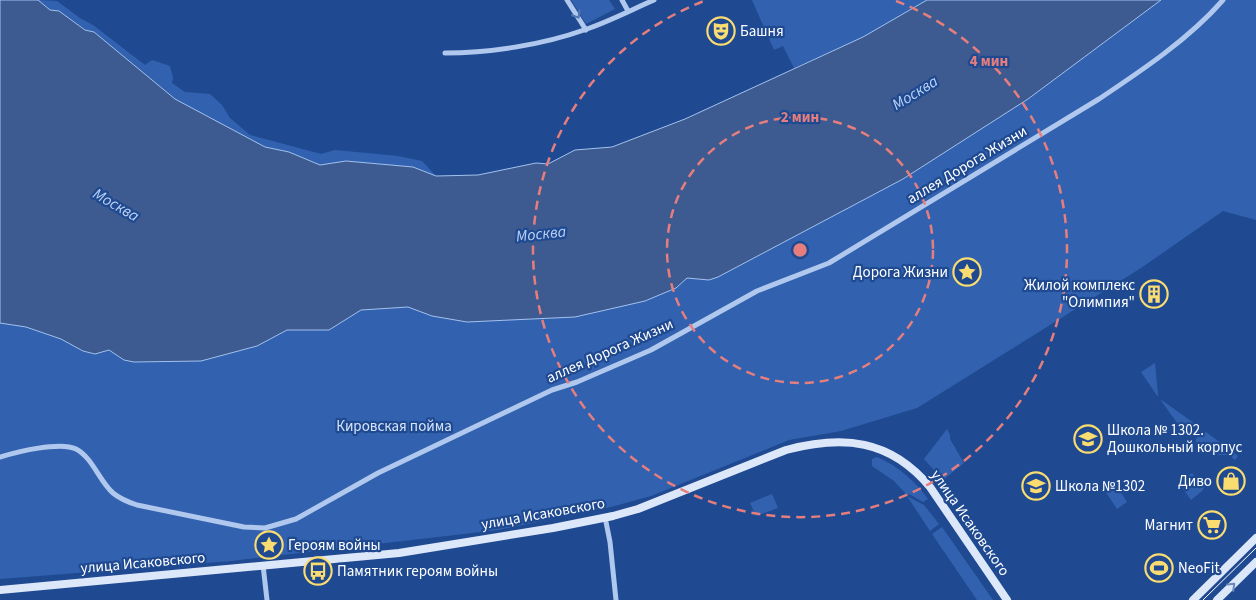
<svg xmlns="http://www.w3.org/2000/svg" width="1256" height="600" font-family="'Source Sans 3',sans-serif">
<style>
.green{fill:#3262af}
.water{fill:#3d5b90;stroke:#a3c2ef}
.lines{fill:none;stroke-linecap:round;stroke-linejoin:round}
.street{stroke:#b0c8ed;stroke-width:5}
.secondary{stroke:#dce7fa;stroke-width:8}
.tram{stroke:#fff;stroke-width:1}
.oneway{stroke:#5276b1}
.oneway2{stroke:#6b89bb}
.ring{fill:none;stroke:#e67e7e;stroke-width:2.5;stroke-dasharray:9 6}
.labels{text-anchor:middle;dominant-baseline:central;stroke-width:4.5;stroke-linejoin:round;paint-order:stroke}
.poi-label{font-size:15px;fill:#fff;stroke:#1f4a91;text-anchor:start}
.street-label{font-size:15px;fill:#fff;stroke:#1f4a91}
.park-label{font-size:15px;fill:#d6e4fa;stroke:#1f4a91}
.water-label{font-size:16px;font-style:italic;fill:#bcd2f4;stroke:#1f4a91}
.centre{fill:#e67e7e;stroke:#1f4a91;stroke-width:2.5}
.ring-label{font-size:15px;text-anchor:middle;font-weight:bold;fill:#e67e7e;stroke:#1f4a91;stroke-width:4.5;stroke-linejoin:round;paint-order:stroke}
</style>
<rect width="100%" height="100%" fill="#1f4a91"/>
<path class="green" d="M 38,0 L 57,1 L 80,18 L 93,25 L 145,65 L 152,60 L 170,66 L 173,78 L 172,83 L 185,92 L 210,94 L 222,105 L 230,118 L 250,135 L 321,154 L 335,150 L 398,156 L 422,161 L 436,176 L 413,167 L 346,161 L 320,165 L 289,152 L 265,147 L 175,99 L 94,32 L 86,30 L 59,11 L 50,10 Z
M 571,0 L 609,0 L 615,9 L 586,24 Z
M 752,0 L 927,0 L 863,37 L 794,68 L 783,46 L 774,50 Z
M 1161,0 L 1256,0 L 1256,220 L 1223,211 L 1141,268 L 917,408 L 841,431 L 789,440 L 651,496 L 607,508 L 498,530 L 231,561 L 0,579 L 0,323 L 26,327 L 61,339 L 83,351 L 95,354 L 109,350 L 124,360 L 134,362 L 201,361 L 257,346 L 287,330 L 329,330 L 361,310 L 408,307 L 432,316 L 676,288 L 687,278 L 709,280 L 718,277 L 903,179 L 1028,99 Z
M 1155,363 L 1158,395 L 1158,397 L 1141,372 Z
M 1160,399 L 1194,423 L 1195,426 L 1191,432 L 1182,430 Z
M 947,429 L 950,435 L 950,439 L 964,463 L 943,480 L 924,459 Z
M 1206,432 L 1238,456 L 1235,460 L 1229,455 L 1219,455 L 1213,447 L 1203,454 L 1196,445 L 1196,439 L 1200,433 Z
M 877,457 C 898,466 915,481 928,499 L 923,502 L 911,495 L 906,494 L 894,481 L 872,466 L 872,459 Z
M 1192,473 L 1198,481 L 1204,478 L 1207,479 L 1208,482 L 1202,491 L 1191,500 L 1179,483 Z
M 1116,484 L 1127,502 L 1117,509 L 1105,491 Z
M 772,494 L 778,508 L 756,516 L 750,503 Z
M 907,496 L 924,505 L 939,524 L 930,531 Z
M 942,527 L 993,600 L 977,600 L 932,534 Z"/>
<path class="water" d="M 0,0 L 38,0 L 50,10 L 59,11 L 85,30 L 94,32 L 175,99 L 265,147 L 289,152 L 320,165 L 346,161 L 413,167 L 436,176 L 478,175 L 536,163 L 548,164 L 575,150 L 612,147 L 685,119 L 863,37 L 927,0 L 1161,0 L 1028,99 L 903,179 L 718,277 L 709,280 L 687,278 L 676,288 L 645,301 L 575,317 L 467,322 L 432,316 L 408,307 L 361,310 L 329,330 L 287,330 L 257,346 L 201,361 L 134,362 L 124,360 L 109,350 L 95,354 L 83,351 L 61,339 L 26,327 L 0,323 Z"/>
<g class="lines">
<path class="street" d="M 567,0 L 586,30
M 622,0 L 628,11
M 445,53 C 489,53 542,45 584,30 C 608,22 631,10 654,0
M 0,457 C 17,452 60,441 76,449 C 93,458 99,481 113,493 C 120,499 128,502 137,505 L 244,527 L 265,528 L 296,519 L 378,473 L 445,441 L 552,390 L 577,382 L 651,350 L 757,291 L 829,263 L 1099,99 C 1141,71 1189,39 1223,0
M 605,517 L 610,542 L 616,600
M 263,565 L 267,600"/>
<path class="secondary" d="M 0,590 L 399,553 L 553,528 L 613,516 L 638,509 L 786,450 C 843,435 890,439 930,487 L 1007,600
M 1193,600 L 1256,538
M 1217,600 L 1256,562"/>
<path class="tram" d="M 1203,600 L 1256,548"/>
</g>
<defs><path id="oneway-chevron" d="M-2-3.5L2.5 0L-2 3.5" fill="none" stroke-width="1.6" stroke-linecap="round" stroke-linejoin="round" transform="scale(1.25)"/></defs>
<use class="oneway" href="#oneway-chevron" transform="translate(577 15) rotate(58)"/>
<use class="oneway2" href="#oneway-chevron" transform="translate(1232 586) rotate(-44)"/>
<g class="ring">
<circle cx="800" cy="250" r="133"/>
<path d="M896 1A267 267 0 1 1 704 1"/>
</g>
<defs>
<g id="theatre-ring" transform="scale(1.4375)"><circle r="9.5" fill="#1f4a91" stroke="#fbdc70" stroke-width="1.5"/><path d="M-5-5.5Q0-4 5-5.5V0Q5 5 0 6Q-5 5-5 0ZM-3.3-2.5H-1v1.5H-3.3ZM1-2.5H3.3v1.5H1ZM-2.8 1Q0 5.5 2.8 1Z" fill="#fbdc70"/></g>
<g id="sight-ring" transform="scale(1.4375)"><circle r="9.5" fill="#1f4a91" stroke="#fbdc70" stroke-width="1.5"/><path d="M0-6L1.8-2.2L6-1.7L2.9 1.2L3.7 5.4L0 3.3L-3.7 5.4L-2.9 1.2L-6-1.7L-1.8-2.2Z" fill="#fbdc70"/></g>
<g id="building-ring" transform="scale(1.4375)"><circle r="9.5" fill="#1f4a91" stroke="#fbdc70" stroke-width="1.5"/><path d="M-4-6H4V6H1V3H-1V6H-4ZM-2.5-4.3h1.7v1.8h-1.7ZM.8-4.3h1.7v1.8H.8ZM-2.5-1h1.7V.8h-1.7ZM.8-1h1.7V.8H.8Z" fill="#fbdc70"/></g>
<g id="school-ring" transform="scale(1.4375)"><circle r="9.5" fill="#1f4a91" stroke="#fbdc70" stroke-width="1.5"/><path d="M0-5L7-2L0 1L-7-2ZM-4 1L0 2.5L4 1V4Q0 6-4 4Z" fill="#fbdc70"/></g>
<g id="shop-ring" transform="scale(1.4375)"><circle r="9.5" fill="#1f4a91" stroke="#fbdc70" stroke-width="1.5"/><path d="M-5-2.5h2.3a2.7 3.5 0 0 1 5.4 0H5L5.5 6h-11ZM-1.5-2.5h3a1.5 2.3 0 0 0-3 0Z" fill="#fbdc70"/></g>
<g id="supermarket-ring" transform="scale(1.4375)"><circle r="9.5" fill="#1f4a91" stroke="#fbdc70" stroke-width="1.5"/><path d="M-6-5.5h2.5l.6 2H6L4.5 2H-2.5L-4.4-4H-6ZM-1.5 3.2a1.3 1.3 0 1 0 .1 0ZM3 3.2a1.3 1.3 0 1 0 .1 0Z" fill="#fbdc70"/></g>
<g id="stadium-ring" transform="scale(1.4375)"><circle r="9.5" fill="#1f4a91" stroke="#fbdc70" stroke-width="1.5"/><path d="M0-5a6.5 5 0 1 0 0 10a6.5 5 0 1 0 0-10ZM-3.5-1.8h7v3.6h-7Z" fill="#fbdc70"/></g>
<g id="bus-ring" transform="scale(1.4375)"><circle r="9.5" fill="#1f4a91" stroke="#fbdc70" stroke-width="1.5"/><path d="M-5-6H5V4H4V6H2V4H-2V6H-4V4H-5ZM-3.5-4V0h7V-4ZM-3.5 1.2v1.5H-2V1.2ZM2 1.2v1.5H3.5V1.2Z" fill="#fbdc70"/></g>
</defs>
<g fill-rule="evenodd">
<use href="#theatre-ring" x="721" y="31"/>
<use href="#sight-ring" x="967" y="272"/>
<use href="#building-ring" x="1154" y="294"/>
<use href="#school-ring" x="1088" y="439"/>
<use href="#shop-ring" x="1231" y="481"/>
<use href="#school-ring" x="1036" y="486"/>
<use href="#supermarket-ring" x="1212" y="525"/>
<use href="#sight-ring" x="269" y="545"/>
<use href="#stadium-ring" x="1159" y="568"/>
<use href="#bus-ring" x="318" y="571"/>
</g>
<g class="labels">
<g class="poi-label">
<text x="740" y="31">Башня</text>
<text x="948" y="272" text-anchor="end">Дорога Жизни</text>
<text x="1135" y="285" text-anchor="end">Жилой комплекс<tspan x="1135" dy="17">"Олимпия"</tspan></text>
<text x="1107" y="430">Школа № 1302.<tspan x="1107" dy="17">Дошкольный корпус</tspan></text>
<text x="1212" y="481" text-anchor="end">Диво</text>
<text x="1055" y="486">Школа №1302</text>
<text x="1193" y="525" text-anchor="end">Магнит</text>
<text x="288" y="545">Героям войны</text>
<text x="1178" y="568">NeoFit</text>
<text x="337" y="571">Памятник героям войны</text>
</g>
<g class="street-label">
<text transform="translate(967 165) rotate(-31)">аллея Дорога Жизни</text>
<text transform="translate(610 351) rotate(-24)">аллея Дорога Жизни</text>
<text transform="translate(543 514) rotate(-10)">улица Исаковского</text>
<text transform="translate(970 523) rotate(55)">улица Исаковского</text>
<text transform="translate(143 563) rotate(-5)">улица Исаковского</text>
</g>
<g class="park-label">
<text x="394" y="426">Кировская пойма</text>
</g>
<g class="water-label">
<text transform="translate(915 93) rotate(-32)">Москва</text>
<text transform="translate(116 205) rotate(30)">Москва</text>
<text transform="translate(541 234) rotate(-6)">Москва</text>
</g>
</g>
<circle cx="800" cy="250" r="8" class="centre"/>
<g class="ring-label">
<text x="989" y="66">4 мин</text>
<text x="800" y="122">2 мин</text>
</g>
</svg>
